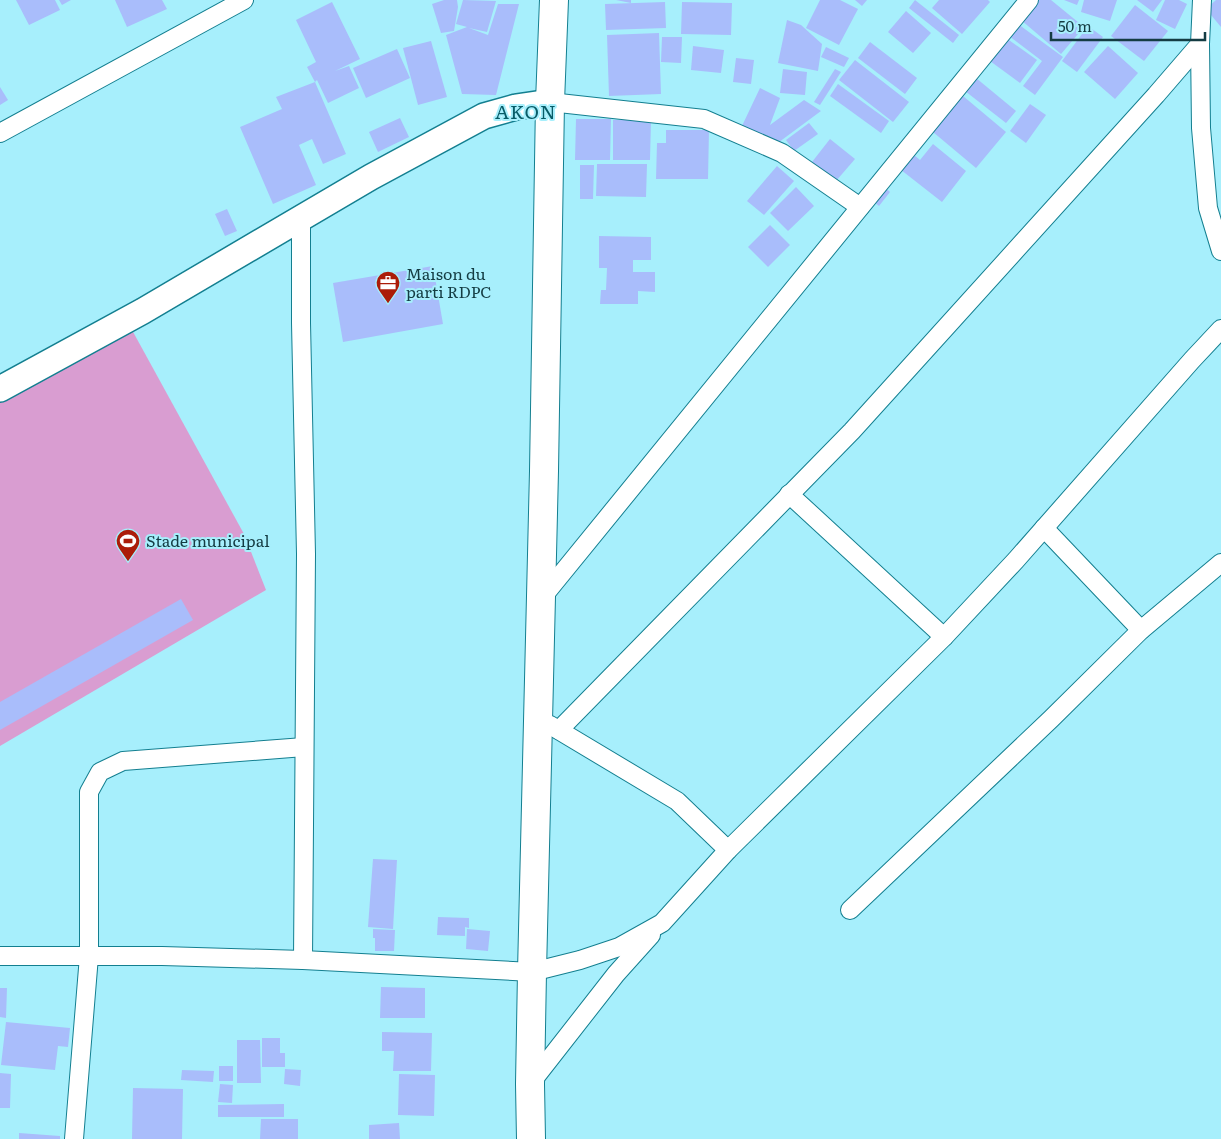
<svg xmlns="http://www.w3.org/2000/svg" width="1221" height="1139" font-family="Literata,serif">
<rect width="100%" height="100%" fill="#a7effc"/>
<polygon fill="#d99dd1" points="132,330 244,534 266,590 0,746 0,400"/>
<g fill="#a9bdfb">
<polygon points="16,0 55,0 60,10 29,25"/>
<polygon points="59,0 71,0 62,5"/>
<polygon points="115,0 162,0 167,9 127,27"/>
<polygon points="444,0 457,0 458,7 454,31 441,33 432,4"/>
<polygon points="463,0 496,1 487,32 469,28 488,35 498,4 519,4 496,95 462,94 446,35 467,27 456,24"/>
<polygon points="616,0 631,0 631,3"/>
<polygon points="820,0 840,0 858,9 839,45 806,28"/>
<polygon points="855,0 867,0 862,6"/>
<polygon points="915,0 959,35 953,43 909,8"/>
<polygon points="939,0 988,0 990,2 962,34 932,8"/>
<polygon points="1039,0 1051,0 1084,27 1061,54 1021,20"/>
<polygon points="1064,0 1079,0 1077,5"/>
<polygon points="1084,0 1117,0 1110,21 1081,12"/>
<polygon points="1137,0 1162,0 1153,12"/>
<polygon points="1165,0 1179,0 1187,4 1175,29 1156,20"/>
<polygon points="1216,0 1221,0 1221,27 1206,9"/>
<polygon points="332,2 360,59 335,71 349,66 359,88 328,103 317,80 315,82 307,67 316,62 296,20"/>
<polygon points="665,2 666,28 606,30 605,4"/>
<polygon points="682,2 732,3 731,35 681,34"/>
<polygon points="1135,5 1168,31 1144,61 1111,36"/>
<polygon points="906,11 931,33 913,53 888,32"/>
<polygon points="787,20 801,25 822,44 818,71 778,63"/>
<polygon points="1018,24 1063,57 1035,95 1023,86 1042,61 1009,36"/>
<polygon points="1088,26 1103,37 1077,72 1062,61"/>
<polygon points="659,33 661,94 609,96 607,35"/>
<polygon points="662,37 682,37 681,63 661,62"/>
<polygon points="1006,38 1037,60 1020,83 990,61"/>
<polygon points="431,41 447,97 418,105 403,48"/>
<polygon points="870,42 917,78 905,94 858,58"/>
<polygon points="693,46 724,50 721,73 691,70"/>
<polygon points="1108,46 1138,73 1115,99 1084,72"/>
<polygon points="826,47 849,58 844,67 821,57"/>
<polygon points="397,49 410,78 366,98 353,68"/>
<polygon points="736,58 754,60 751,84 733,82"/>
<polygon points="855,60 909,102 893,122 839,80"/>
<polygon points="783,69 807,72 805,95 780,93"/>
<polygon points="835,69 841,72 820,105 814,102"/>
<polygon points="976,78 1016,111 1006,123 965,91"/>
<polygon points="315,82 346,154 323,164 312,139 299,145 316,185 273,204 240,127 282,109 276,97"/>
<polygon points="838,84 889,121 881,133 830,96"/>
<polygon points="0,87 8,100 0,105"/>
<polygon points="760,88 780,98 770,125 804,100 821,111 771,148 741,128"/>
<polygon points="963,96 1006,132 976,168 933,132"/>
<polygon points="1030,104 1046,115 1026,143 1010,131"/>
<polygon points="400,118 409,137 378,152 369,132"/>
<polygon points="576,119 611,119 610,160 575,160"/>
<polygon points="613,120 651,120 650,160 613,160"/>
<polygon points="809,123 818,134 794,151 786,140"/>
<polygon points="666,130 709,130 708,179 656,179 657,143 666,143"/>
<polygon points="830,139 855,159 836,181 812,162"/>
<polygon points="933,144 966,171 942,202 896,166 909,151 920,160"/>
<polygon points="597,164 647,164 646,197 596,196"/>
<polygon points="580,165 594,165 593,199 580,199"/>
<polygon points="777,166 794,181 764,215 747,201"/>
<polygon points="881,184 890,192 879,206 869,198"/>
<polygon points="796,187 814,206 788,231 770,213"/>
<polygon points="227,209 237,231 225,236 215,214"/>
<polygon points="770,225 790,245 768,267 748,247"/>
<polygon points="599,236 651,237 651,260 633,260 633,272 655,272 655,292 638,291 638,304 600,304 601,290 606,290 607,268 599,268"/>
<polygon points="433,266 443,324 343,342 333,283"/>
<polygon points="181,599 193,620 0,730 0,702"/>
<polygon points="373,859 397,860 393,929 368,927"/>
<polygon points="438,917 469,918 469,928 465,927 465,936 437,935"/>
<polygon points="373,929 395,930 394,951 375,951 375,938 373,938"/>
<polygon points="467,929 490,931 488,951 466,949"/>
<polygon points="381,987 425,988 425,1018 380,1018"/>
<polygon points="0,988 7,988 6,1018 0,1017"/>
<polygon points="6,1022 70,1028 68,1047 58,1046 55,1070 1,1065"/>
<polygon points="382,1032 432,1033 431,1071 393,1071 394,1051 382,1051"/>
<polygon points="262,1038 280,1038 280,1053 285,1053 285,1067 262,1067"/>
<polygon points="237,1040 260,1040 261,1083 237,1083"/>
<rect x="219" y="1066" width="14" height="15"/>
<polygon points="285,1069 301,1070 300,1086 284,1084"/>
<polygon points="182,1070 214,1071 213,1082 181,1080"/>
<polygon points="0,1073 11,1074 10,1108 0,1108"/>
<polygon points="399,1074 435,1075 434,1116 398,1115"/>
<polygon points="220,1084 233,1085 232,1103 218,1102"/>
<polygon points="133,1088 183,1089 182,1139 132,1139"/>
<polygon points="284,1104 284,1117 218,1117 218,1105"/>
<polygon points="261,1119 298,1119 298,1139 260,1139"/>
<polygon points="399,1123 400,1139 369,1139 369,1125"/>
<polygon points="19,1133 60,1136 60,1139 19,1139"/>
</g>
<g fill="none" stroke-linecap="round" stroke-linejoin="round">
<defs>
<g id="street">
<polyline points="1202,0 1200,44 1201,128 1208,208 1221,251"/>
<polyline points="550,102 704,119 782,153 860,207"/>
<polyline points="0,133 244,0"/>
<polyline points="301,218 301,323 306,554 303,960"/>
<polyline points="789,494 944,637"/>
<polyline points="1044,528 1141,630"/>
<polyline points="541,599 1029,0"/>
<polyline points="550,725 677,801 728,850"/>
<polyline points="559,730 852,431 1156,95 1200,44"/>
<polyline points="850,910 1051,719 1141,630 1221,563"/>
<polyline points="0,956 162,956 303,960 532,972 580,960 619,947 662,923 728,850 944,637 1016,560 1192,360 1221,329"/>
<polyline points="530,1084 616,974 651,935"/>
<polyline points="74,1139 89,956 89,792 100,772 123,761 304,747"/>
</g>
<polyline id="secondary" points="0,389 143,311 371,177 484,116 516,107 550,102"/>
<polyline id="highway" points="531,1139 530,1084 532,972 544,471 550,102 554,0"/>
</defs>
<use href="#street" stroke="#137f90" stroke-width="20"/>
<use href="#secondary" stroke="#137f90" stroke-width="28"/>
<use href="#highway" stroke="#137f90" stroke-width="30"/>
<use href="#street" stroke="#fff" stroke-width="18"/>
<use href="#secondary" stroke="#fff" stroke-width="25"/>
<use href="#highway" stroke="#fff" stroke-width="28"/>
</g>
<defs>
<symbol id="office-pin" viewBox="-11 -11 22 30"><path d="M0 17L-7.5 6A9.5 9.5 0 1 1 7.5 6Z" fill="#ab1c09" stroke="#a7effc"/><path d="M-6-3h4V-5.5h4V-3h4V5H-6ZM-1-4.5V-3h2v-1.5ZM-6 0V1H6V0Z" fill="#fff"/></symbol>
<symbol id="stadium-pin" viewBox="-11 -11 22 30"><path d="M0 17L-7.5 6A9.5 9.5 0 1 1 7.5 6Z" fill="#ab1c09" stroke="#a7effc"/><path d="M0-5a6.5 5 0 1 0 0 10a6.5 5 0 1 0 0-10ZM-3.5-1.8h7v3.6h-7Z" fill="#fff"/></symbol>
</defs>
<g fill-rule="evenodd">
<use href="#office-pin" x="374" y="269" width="28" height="38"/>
<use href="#stadium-pin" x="114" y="527" width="28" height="38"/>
</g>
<g text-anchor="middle" stroke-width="4" stroke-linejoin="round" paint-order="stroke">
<g font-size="16" fill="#143c43" stroke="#a7effc" text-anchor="start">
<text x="406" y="280">Maison du<tspan x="406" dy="18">parti RDPC</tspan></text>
<text x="146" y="547">Stade municipal</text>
</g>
<g font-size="19" letter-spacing="1" fill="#085c68" stroke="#a7effc">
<text x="526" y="119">AKON</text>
</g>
</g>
<path d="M1051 32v8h154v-8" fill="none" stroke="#143c43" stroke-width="2.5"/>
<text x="1058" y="32" font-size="15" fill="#143c43" stroke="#a7effc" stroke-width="4" paint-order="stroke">50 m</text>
</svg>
